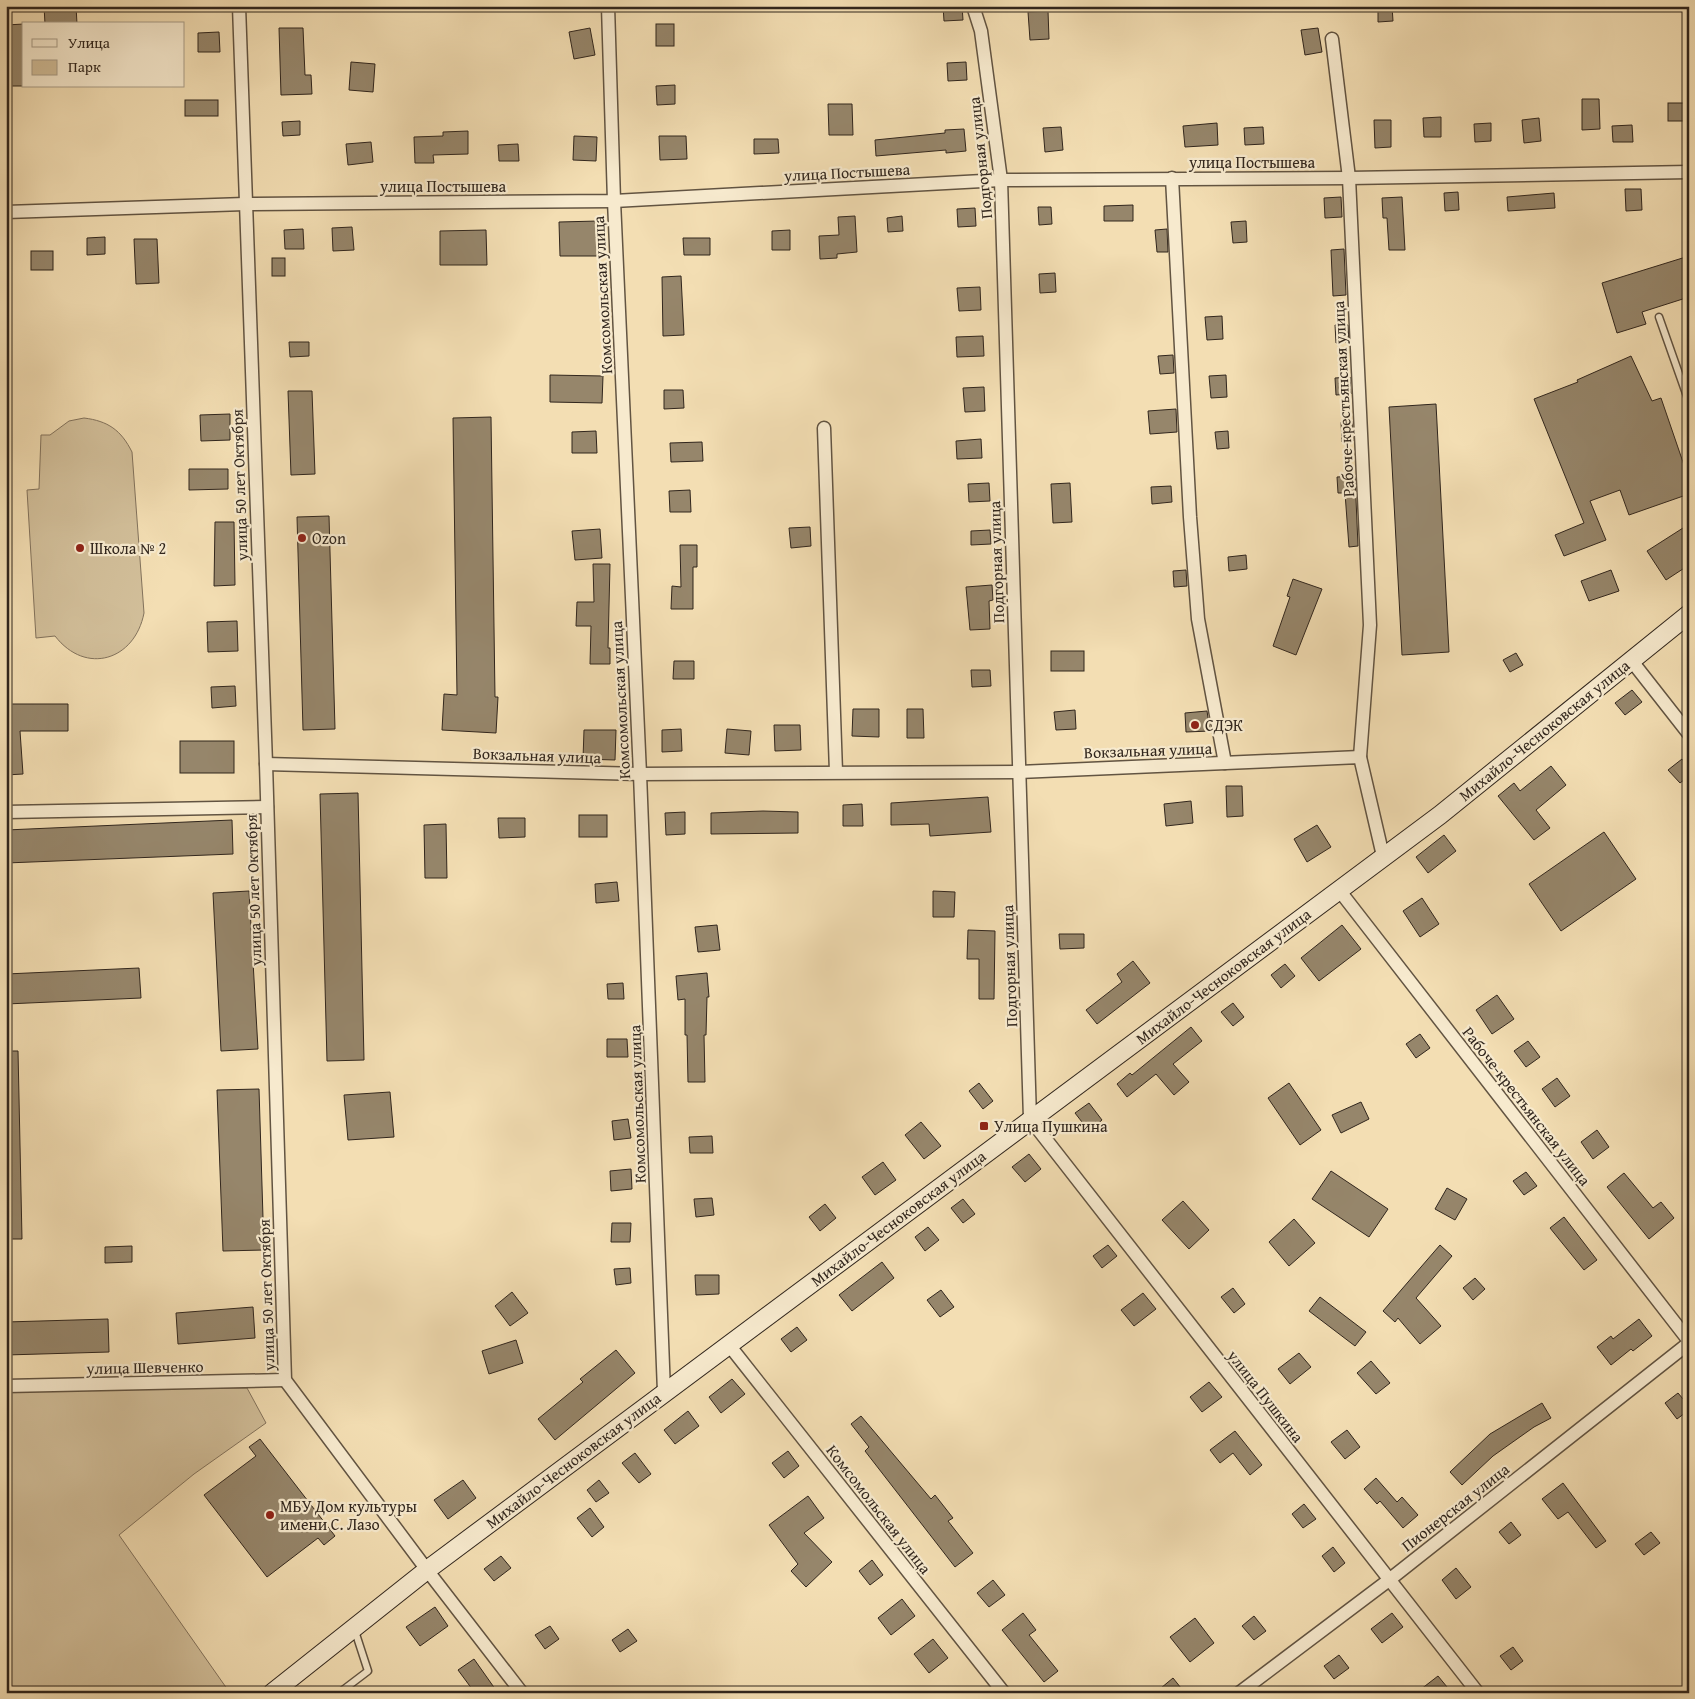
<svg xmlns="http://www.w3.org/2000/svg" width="1695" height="1699" font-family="'Gentium Book Plus',serif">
<rect width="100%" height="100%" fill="#f3deb3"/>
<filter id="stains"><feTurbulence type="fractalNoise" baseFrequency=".004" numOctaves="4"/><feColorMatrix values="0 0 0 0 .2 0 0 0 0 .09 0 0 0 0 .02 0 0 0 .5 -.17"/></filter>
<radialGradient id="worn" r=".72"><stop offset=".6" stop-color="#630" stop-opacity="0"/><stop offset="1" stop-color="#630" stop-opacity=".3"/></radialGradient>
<g fill="#d2bf9a" stroke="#82725c">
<path d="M84,418C108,421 121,430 132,452L144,613C135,660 86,676 55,636L36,638L27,490L39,489L41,435H50L69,421Z"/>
<polygon points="247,1388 266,1423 194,1474 119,1535 230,1693 6,1693 6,1390"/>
</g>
<g fill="#96866b" stroke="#31261d">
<polygon points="44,6 76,6 77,24 45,24"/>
<polygon points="943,6 962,6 963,20 944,21"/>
<polygon points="1378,6 1392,6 1393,21 1378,22"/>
<polygon points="1048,11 1049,39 1030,40 1028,12"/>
<polygon points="24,24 24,86 6,86 6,25"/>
<rect x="656" y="24" width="18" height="22"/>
<polygon points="279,28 303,28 305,75 311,75 312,94 281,95"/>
<polygon points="590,28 595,55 574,59 569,32"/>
<polygon points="1318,28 1322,52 1305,55 1301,30"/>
<polygon points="219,32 220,52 198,52 198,33"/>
<polygon points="351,62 375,64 373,92 349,90"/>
<polygon points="966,62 967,80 948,81 947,63"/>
<polygon points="675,85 675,104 657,105 656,86"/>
<polygon points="1582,99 1599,99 1600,129 1582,130"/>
<rect x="185" y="100" width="33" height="16"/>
<rect x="1668" y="103" width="18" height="18"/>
<polygon points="828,104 852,104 853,135 829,135"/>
<polygon points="1441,117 1441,137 1424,137 1423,118"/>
<polygon points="1539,118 1541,141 1524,143 1522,120"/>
<polygon points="1374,120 1391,120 1391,147 1375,148"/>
<polygon points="300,121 300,135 283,136 282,122"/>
<polygon points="1217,123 1218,145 1185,147 1183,126"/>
<polygon points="1491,123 1491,141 1475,142 1474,124"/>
<polygon points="1632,125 1633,142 1613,142 1612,126"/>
<polygon points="1061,127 1063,150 1045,152 1043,128"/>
<polygon points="1263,127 1264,144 1245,145 1244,128"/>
<polygon points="964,129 966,151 946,153 946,150 876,156 875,140 945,133 945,130"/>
<polygon points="468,131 468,154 433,155 434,163 415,163 414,137 443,136 443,132"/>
<polygon points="574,136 597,137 596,161 573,160"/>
<polygon points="659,136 686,136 687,159 660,160"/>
<polygon points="754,139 778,139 779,153 754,154"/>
<polygon points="371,142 373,162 348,165 346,144"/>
<polygon points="518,144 519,161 499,161 498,145"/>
<polygon points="1625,189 1641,189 1642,210 1626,211"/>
<polygon points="1458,192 1459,210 1445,211 1444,193"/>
<polygon points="1554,193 1555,208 1508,211 1507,197"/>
<polygon points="1341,197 1342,217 1325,218 1324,198"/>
<polygon points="1402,197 1405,250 1389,250 1387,218 1383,218 1382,198"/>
<polygon points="1133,205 1133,221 1104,221 1104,206"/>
<polygon points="1038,207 1051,207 1052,224 1039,225"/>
<polygon points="975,208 976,226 958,227 957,209"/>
<polygon points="855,216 857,252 837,254 837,258 820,259 819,236 839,235 838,217"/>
<polygon points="902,216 903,231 888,232 887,218"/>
<polygon points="598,221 599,256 560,256 559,222"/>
<polygon points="1246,221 1247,242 1233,243 1231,222"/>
<polygon points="352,227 354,250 333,251 332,228"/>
<polygon points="303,229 304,249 285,249 284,230"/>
<polygon points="1167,229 1168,252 1157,252 1155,230"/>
<polygon points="486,230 487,265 440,265 440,231"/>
<polygon points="790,230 790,250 772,250 772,231"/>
<polygon points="105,237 105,254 87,255 87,238"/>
<polygon points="683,238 710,238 710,255 684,255"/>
<polygon points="134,239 157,239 159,283 136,284"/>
<polygon points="1344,249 1346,295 1333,296 1331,250"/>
<rect x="31" y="251" width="22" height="19"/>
<polygon points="1689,256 1689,297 1642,312 1646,324 1617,333 1602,283"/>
<rect x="272" y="258" width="13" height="18"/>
<polygon points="1055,273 1056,292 1040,293 1039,274"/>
<polygon points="681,276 684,335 663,336 662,277"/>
<polygon points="980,287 981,310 959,311 957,288"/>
<polygon points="1222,316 1223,339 1207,340 1205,317"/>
<polygon points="1335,325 1348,325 1349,342 1336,343"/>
<polygon points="983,336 984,356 957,357 956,337"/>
<polygon points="289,342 309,342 309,356 290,357"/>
<polygon points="1173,355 1174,373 1160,374 1158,356"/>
<polygon points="1631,356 1652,401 1661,398 1685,468 1689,467 1689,494 1629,515 1620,490 1590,501 1606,540 1564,556 1555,535 1584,523 1534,399 1578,382 1577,380"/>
<polygon points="550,375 603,376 602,403 550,402"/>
<polygon points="1226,375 1227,397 1211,398 1209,376"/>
<polygon points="1350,377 1351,394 1336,395 1335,378"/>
<polygon points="984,387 985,411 965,412 963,388"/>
<polygon points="664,390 683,390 684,408 664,409"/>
<polygon points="288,391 312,391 315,474 291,475"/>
<polygon points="1436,404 1449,652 1402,655 1389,407"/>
<polygon points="1176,409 1177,432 1150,434 1148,411"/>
<polygon points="230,414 230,440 201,441 200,415"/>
<polygon points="491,417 495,697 498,697 496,733 442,730 444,694 457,695 453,418"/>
<polygon points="1352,421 1353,441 1342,442 1341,422"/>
<polygon points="596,431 597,453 572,453 572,432"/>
<polygon points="1228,431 1229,448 1217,449 1215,432"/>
<polygon points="981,439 982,458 957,459 956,441"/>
<polygon points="702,442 703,461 671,462 670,443"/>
<polygon points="189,469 228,469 228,489 189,490"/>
<polygon points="1355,476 1358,546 1349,547 1345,493 1338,493 1337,477"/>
<polygon points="989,483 990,501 969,502 968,484"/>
<polygon points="1070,483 1072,522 1053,523 1051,484"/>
<polygon points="1171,486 1172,502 1152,504 1151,487"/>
<polygon points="690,490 691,512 670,512 669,491"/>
<polygon points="329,516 335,729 303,730 297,517"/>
<polygon points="215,522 234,522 235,585 214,586"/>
<polygon points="810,527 811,546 791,548 789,528"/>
<polygon points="1683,528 1689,537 1689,565 1666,580 1647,551"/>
<polygon points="600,529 602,558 575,560 572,531"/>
<polygon points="990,530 991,544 971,545 971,531"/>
<polygon points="680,545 697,545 697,567 693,567 693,609 671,609 672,586 681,587"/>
<polygon points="1246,555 1247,569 1229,571 1228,557"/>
<polygon points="593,564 610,564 608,648 610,648 610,664 590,664 591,626 576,626 577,602 594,602"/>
<polygon points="1186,570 1187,586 1174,587 1173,571"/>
<polygon points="1611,570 1619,591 1589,601 1581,581"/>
<polygon points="1293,579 1322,589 1296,655 1273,646 1290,597 1287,596"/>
<polygon points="992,585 993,600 989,601 990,629 970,630 966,587"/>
<polygon points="237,621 238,651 208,652 207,622"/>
<rect x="1051" y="651" width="33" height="20"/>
<polygon points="1516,653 1523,665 1510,672 1503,660"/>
<polygon points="674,661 694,661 694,679 673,679"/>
<polygon points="971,670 990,670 991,686 972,687"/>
<polygon points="235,686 236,706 212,708 211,687"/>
<polygon points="1632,690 1642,702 1625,715 1615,703"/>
<polygon points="6,704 68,704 68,731 20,731 23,774 6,775"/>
<polygon points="853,709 879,709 879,737 852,736"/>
<polygon points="907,709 923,709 924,738 907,738"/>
<polygon points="1075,710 1076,729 1056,730 1054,712"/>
<polygon points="1207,711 1210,731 1186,732 1185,713"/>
<polygon points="774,725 800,725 801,750 775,751"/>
<polygon points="681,729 682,751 662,752 662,730"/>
<polygon points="727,729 751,731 749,755 725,753"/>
<polygon points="584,730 616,730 615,760 583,759"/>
<rect x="180" y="741" width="54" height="32"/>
<polygon points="1682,759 1689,768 1689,776 1680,783 1668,770"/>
<polygon points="1551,766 1566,785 1536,810 1550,828 1534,840 1498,796 1514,783 1520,791"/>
<polygon points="1226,786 1242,786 1243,816 1227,817"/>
<polygon points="358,793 364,1060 327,1061 320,794"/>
<polygon points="988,797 991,832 930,836 929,824 891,825 891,803"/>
<polygon points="1191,801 1193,823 1166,826 1164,804"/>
<polygon points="862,804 863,826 843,826 843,805"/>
<polygon points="763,811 798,812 798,833 711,834 711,813"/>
<polygon points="685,812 685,834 666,835 665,813"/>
<rect x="579" y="815" width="28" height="22"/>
<polygon points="498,818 525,818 525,837 499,838"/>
<polygon points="232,820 233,854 6,863 6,830"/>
<polygon points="446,824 447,878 425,878 424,825"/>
<polygon points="1317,825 1331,847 1307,862 1294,839"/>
<polygon points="1604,832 1636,879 1561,931 1529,884"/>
<polygon points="1444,835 1456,851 1428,873 1416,857"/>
<polygon points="617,882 619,901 596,903 595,884"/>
<polygon points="249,891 258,1049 221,1051 213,893"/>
<polygon points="933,891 955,892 954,917 933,917"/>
<polygon points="1422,898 1439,924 1420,937 1403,911"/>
<polygon points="717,925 720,950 698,952 695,927"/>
<polygon points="1342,925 1361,949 1319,981 1301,958"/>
<polygon points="968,930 995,931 994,999 979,999 979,959 967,959"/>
<polygon points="1059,934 1084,934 1084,948 1060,949"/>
<polygon points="1133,961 1150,983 1097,1024 1086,1010 1122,982 1117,974"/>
<polygon points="1285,964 1295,976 1281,988 1271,975"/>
<polygon points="139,968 141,998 6,1004 6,974"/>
<polygon points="707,973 709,997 707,997 706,1035 704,1035 705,1082 688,1082 687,1035 685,1035 685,999 678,1000 676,976"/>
<polygon points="623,983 624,999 608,999 607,984"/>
<polygon points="1497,995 1514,1019 1492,1034 1476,1010"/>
<polygon points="1233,1003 1244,1017 1233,1026 1221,1012"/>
<polygon points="1191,1027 1202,1041 1173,1064 1189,1082 1174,1095 1156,1074 1127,1097 1117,1084 1130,1073 1132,1075"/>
<polygon points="1420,1034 1430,1048 1416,1058 1406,1044"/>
<polygon points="607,1039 627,1039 628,1057 607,1057"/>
<polygon points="1528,1041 1540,1057 1526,1067 1514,1051"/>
<polygon points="6,1051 18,1051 22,1239 6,1239"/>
<polygon points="1557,1078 1570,1096 1555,1107 1542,1089"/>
<polygon points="979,1083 993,1101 983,1109 969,1091"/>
<polygon points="1289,1083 1321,1130 1300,1145 1268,1098"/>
<polygon points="259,1089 264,1250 223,1251 217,1090"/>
<polygon points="390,1092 394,1137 348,1140 344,1095"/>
<polygon points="1361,1102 1369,1119 1341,1133 1332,1115"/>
<polygon points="1089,1103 1102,1120 1089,1131 1075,1113"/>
<polygon points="628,1119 631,1138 614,1140 612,1121"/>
<polygon points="921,1122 941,1146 924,1159 905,1135"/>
<polygon points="1597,1130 1609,1147 1593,1159 1581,1142"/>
<polygon points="712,1136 713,1153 690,1153 689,1137"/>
<polygon points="1029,1154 1041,1169 1025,1182 1012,1167"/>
<polygon points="883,1162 896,1180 875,1195 862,1177"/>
<polygon points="631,1169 632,1189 611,1191 610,1171"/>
<polygon points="1331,1171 1388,1209 1369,1237 1312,1199"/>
<polygon points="1526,1172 1537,1186 1524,1195 1513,1181"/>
<polygon points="1624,1173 1653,1208 1661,1202 1674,1218 1649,1239 1607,1187"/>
<polygon points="1447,1188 1467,1199 1455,1220 1435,1209"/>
<polygon points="712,1198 714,1215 696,1217 694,1199"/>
<polygon points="963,1199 975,1214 963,1223 951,1208"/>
<polygon points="1183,1201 1209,1230 1189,1249 1162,1220"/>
<polygon points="825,1204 836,1218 820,1231 809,1217"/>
<polygon points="1564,1217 1597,1260 1584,1270 1550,1228"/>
<polygon points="1294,1219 1315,1243 1289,1266 1269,1242"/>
<polygon points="612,1223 631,1223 630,1242 611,1242"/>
<polygon points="928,1227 939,1240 925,1251 915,1237"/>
<polygon points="1108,1245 1117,1256 1102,1268 1093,1256"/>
<polygon points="1440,1245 1452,1256 1416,1298 1441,1326 1420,1344 1398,1318 1395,1322 1383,1311"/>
<polygon points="132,1246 132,1262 105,1263 105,1247"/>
<polygon points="882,1262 894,1278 852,1311 839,1295"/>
<polygon points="630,1268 631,1283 616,1285 614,1269"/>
<polygon points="695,1275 719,1275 719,1294 696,1295"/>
<polygon points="1475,1278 1485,1289 1473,1300 1463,1288"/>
<polygon points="1233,1288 1245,1304 1234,1313 1221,1297"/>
<polygon points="941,1290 954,1307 940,1317 927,1300"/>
<polygon points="512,1292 528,1313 510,1326 495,1306"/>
<polygon points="1143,1293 1156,1309 1134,1326 1121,1310"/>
<polygon points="1320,1297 1366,1332 1355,1346 1309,1311"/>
<polygon points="253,1307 255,1338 178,1344 176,1313"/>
<polygon points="108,1319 109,1352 6,1355 6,1322"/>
<polygon points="1639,1319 1652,1336 1633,1351 1631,1349 1611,1365 1597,1347 1611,1336 1613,1339"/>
<polygon points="797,1327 807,1340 791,1352 781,1339"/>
<polygon points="516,1340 523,1363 489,1374 482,1351"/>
<polygon points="616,1350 635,1373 555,1440 538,1419 583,1382 580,1379"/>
<polygon points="1299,1353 1311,1367 1290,1384 1278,1369"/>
<polygon points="1371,1361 1390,1383 1376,1394 1357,1373"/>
<polygon points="732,1379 745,1394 721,1413 709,1397"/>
<polygon points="1209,1382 1222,1397 1202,1412 1190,1397"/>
<polygon points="1678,1393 1689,1406 1689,1410 1677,1419 1665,1403"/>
<polygon points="1542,1403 1551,1418 1534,1427 1493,1456 1462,1485 1450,1472 1490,1434"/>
<polygon points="688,1411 699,1426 675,1444 664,1430"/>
<polygon points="861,1416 931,1499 935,1495 953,1518 948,1521 973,1553 955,1567 865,1451 869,1447 851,1424"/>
<polygon points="1347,1430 1360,1447 1345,1459 1331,1442"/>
<polygon points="1235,1431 1262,1465 1250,1475 1233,1453 1220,1463 1210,1450"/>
<polygon points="260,1439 335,1536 324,1545 318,1538 267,1577 204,1495 256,1456 249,1447"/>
<polygon points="788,1451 799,1466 784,1478 772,1463"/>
<polygon points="635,1453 651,1474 639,1483 622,1463"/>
<polygon points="1376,1478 1397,1502 1402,1497 1418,1515 1403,1528 1380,1501 1377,1504 1364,1489"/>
<polygon points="463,1480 476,1498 448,1519 434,1500"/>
<polygon points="599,1480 609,1493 596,1502 587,1490"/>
<polygon points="1563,1483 1606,1541 1596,1548 1568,1512 1558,1519 1542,1499"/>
<polygon points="808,1496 824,1518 804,1533 832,1562 806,1587 791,1571 798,1564 769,1525"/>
<polygon points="1304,1504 1316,1519 1303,1528 1292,1514"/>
<polygon points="590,1508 604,1527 592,1537 577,1518"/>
<polygon points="1511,1522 1521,1535 1509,1544 1499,1532"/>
<polygon points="1651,1532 1660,1543 1644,1555 1635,1544"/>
<polygon points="1333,1547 1345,1563 1334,1572 1322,1556"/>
<polygon points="501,1556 511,1568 494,1581 484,1569"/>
<polygon points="872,1560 883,1575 870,1585 859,1571"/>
<polygon points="1456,1568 1471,1587 1456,1599 1442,1580"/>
<polygon points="993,1580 1005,1595 989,1607 977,1593"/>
<polygon points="902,1599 915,1616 891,1635 878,1618"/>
<polygon points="435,1607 448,1626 420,1646 406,1627"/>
<polygon points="1023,1613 1036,1630 1029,1635 1058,1671 1044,1682 1002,1630"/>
<polygon points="1392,1613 1403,1627 1382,1643 1371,1629"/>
<polygon points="1254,1616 1266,1631 1254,1640 1242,1626"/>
<polygon points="1195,1618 1214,1643 1190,1662 1170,1637"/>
<polygon points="550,1626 559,1639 545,1649 535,1635"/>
<polygon points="628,1629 637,1641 620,1652 612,1640"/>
<polygon points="933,1639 948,1658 929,1673 914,1654"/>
<polygon points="1513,1647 1523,1661 1511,1670 1500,1656"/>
<polygon points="1339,1655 1349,1668 1334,1679 1324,1666"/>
<polygon points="474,1659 498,1693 475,1693 458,1670"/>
<polygon points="1438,1676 1452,1693 1416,1693"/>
<polygon points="1173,1678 1185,1693 1155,1693"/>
</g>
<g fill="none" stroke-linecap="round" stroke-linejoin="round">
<defs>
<g id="lane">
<polyline points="1659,317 1689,402"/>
<polyline points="339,1693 368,1671 355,1631"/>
</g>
<g id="street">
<polyline points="239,6 266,764 285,1380 427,1570 522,1693"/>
<polyline points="608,6 614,201 640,774 664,1392"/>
<polyline points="973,6 981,31 1001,180 1030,1119 1478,1693"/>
<polyline points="1332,39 1349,178 1370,625 1360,757"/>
<polyline points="1172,178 1190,517 1198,619 1225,763"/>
<polyline points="6,212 245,204 614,201 1001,180 1349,178 1689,172"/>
<polyline points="824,428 836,772"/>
<polyline points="1631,660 1689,734"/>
<polyline points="266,764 640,774 1019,772 1360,757 1383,856"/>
<polyline points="6,812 267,807"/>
<polyline points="1339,890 1689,1341"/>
<polyline points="729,1345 1004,1693"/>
<polyline points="6,1386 285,1380"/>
<polyline points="1239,1693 1389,1580 1689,1343"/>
</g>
<polyline id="secondary" points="272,1693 427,1570 1440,815 1689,614"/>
</defs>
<use href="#lane" stroke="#625442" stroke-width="9"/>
<use href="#street" stroke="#625442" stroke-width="15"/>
<use href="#secondary" stroke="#31261d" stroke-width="20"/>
<use href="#lane" stroke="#f7eace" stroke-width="6"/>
<use href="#street" stroke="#f7eace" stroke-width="12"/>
<use href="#secondary" stroke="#f7eace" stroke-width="18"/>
</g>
<g fill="#8f2418" stroke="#f7eace" stroke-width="2">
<circle cx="302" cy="538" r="5"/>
<circle cx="80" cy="548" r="5"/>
<circle cx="1195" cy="725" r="5"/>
<rect x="979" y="1121" width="10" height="10" rx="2.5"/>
<circle cx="270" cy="1515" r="5"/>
</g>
<g text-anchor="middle" stroke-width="4.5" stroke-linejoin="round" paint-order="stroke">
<g font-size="16" fill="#31261d" stroke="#f7eace">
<text transform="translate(980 158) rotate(-96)" y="6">Подгорная улица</text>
<text x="1252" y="168">улица Постышева</text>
<text transform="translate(847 172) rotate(-3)" y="6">улица Постышева</text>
<text x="443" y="192">улица Постышева</text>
<text transform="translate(602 295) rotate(-93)" y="6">Комсомольская улица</text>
<text transform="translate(1343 399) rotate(-93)" y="6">Рабоче-крестьянская улица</text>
<text transform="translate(239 485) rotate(-92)" y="6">улица 50 лет Октября</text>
<text transform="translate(996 562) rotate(-92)" y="6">Подгорная улица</text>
<text transform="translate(620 700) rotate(-93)" y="6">Комсомольская улица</text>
<text transform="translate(1544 730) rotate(-39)" y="6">Михайло-Чесноковская улица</text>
<text transform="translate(1148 750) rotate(-2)" y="6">Вокзальная улица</text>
<text transform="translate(537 755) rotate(2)" y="6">Вокзальная улица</text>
<text transform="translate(253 890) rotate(-92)" y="6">улица 50 лет Октября</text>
<text transform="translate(1009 966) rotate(-92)" y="6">Подгорная улица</text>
<text transform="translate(1223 976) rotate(-37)" y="6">Михайло-Чесноковская улица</text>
<text transform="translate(637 1104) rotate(-92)" y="6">Комсомольская улица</text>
<text transform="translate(1527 1106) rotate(52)" y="6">Рабоче-крестьянская улица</text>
<text transform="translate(898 1218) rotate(-37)" y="6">Михайло-Чесноковская улица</text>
<text transform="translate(266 1295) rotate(-92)" y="6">улица 50 лет Октября</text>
<text transform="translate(145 1367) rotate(-1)" y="6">улица Шевченко</text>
<text transform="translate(1266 1396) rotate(52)" y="6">улица Пушкина</text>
<text transform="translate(573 1460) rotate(-37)" y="6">Михайло-Чесноковская улица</text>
<text transform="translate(1455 1507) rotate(-38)" y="6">Пионерская улица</text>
<text transform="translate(879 1509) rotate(52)" y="6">Комсомольская улица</text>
</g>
<g font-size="16" fill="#31261d" stroke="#f7eace" text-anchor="start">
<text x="312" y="544">Ozon</text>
<text x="90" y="554">Школа № 2</text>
<text x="1205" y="731">СДЭК</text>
<text x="994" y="1132">Улица Пушкина</text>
<text x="280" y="1512">МБУ Дом культуры<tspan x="280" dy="18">имени С. Лазо</tspan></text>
</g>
</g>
<rect width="1695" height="1699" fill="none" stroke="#f3deb3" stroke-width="25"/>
<rect x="8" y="8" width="1680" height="1684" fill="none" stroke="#31261d" stroke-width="2.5"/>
<rect x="12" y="12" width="1670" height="1674" fill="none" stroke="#31261d"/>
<rect x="22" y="22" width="162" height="65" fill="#f7eace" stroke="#a89c87"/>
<rect x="32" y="39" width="25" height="8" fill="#f7eace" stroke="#a89c87"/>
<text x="68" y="48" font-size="15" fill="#31261d">Улица</text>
<rect x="32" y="60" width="25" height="15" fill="#d2bf9a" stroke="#a89c87"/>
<text x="68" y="72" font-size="15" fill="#31261d">Парк</text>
<rect width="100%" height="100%" filter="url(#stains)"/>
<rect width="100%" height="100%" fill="url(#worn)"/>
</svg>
